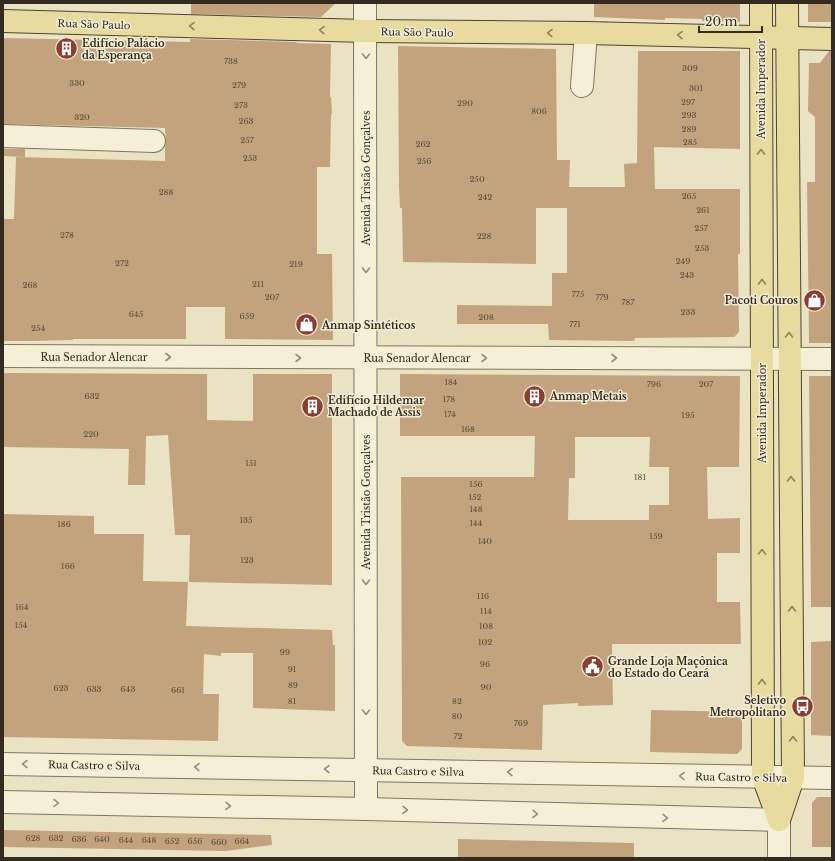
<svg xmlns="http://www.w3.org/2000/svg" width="835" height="861" font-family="'Libre Baskerville',serif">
<rect width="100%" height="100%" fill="#e9e3c4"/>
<g fill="#c3a37e" fill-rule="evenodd">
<polygon points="191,3 336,3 321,17 191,14"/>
<polygon points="594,3 740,3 740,22 702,21 702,19 665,18 665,20 594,17"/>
<rect x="808" y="3" width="24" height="19"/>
<polygon points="3,38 190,42 190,39 297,42 296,43 331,44 330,97 331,97 332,114 331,114 330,167 317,167 317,254 332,254 333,340 225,339 225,307 186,307 186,339 73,339 73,340 32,341 4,341 4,339 3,339 3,219 14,219 16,157 165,161 165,147 166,141 165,128 3,124"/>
<polygon points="398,46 556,49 557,160 570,160 569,187 625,187 624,164 637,163 638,51 740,51 740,149 654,147 655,189 740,189 740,254 738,254 739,332 734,337 635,338 634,341 549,340 548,324 457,324 457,305 552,306 552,273 567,273 567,208 536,208 536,264 403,262 402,208 400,208 399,187"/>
<polygon points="829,51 832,51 832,343 809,343 807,182 815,182 815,117 808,111 809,63 820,63"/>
<polygon points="3,149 25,149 25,157 3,156"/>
<polygon points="3,373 207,374 207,420 253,421 253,374 332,374 332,585 189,582 190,535 175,535 168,435 146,436 145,485 128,485 129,449 3,447"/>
<path d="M400,374L740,376L739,467H707L708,519L740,518V553H717V602H740L741,644H612L613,705L578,706V703L543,705L542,750L407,746L402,741V724L401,477H534L535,436H400ZM575,437H650L649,467H669V505H649V520H568L569,478H575Z"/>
<polygon points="809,376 832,376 832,607 811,607"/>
<polygon points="3,514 94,516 94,534 144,534 143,581 188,582 186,626 332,630 333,645 335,645 335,711 253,708 253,653 221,653 221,656 204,654 203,694 219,694 218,741 3,737"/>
<polygon points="832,641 832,736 811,735 811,642"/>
<polygon points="651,710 742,712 742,749 737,754 650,752"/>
<polygon points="817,797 832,797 832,847 812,847 812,803"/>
<polygon points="3,830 271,835 272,845 226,851 3,847"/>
<polygon points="458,839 634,843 634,858 458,858"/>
</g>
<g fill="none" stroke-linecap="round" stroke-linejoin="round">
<defs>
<g id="minor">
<polyline points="365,3 366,809"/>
<polyline points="582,86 586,33"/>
<polyline points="3,136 154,141"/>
<polyline points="3,356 832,359"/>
<polyline points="3,764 832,778"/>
<polyline points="3,802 366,809 779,820 779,858"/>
</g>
<g id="major">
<polyline points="761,3 763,777 779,820"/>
<polyline points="3,21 366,31 586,33 832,39"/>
<polyline points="779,820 793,778 787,3"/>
</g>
</defs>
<use href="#minor" stroke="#82755d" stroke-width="24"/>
<use href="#major" stroke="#504330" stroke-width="24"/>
<use href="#minor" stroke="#f5efd7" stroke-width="22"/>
<use href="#major" stroke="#e8dba0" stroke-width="22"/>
</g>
<defs><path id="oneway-chevron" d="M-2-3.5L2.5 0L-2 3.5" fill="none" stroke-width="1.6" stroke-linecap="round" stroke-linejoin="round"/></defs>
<g stroke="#8e8360">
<use href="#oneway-chevron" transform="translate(192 26) rotate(-178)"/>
<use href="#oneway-chevron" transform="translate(322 30) rotate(-178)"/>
<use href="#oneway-chevron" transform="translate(550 33) rotate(-179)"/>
<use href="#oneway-chevron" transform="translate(680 35) rotate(-179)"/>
<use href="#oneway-chevron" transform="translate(761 152) rotate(-90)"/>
<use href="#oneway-chevron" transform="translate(762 282) rotate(-90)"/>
<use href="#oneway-chevron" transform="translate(789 335) rotate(-90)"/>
<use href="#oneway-chevron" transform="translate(791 479) rotate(-90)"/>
<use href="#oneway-chevron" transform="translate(762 552) rotate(-90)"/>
<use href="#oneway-chevron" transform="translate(792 609) rotate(-90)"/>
<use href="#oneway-chevron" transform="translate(762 682) rotate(-90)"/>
<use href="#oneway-chevron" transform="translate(793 739) rotate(-90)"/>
</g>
<g stroke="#948d7b">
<use href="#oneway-chevron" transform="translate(366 56) rotate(90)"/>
<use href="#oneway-chevron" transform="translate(366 270) rotate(90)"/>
<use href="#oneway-chevron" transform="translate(168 357)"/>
<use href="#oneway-chevron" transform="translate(298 358)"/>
<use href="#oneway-chevron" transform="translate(484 358)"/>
<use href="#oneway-chevron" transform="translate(614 358)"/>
<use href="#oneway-chevron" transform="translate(366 582) rotate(90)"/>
<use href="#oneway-chevron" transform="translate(366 712) rotate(90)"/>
<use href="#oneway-chevron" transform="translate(25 764) rotate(-179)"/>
<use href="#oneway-chevron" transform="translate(197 767) rotate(-179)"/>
<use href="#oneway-chevron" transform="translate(327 769) rotate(-179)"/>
<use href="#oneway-chevron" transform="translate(510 772) rotate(-179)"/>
<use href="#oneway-chevron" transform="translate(682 776) rotate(-179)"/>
<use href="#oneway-chevron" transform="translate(56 803) rotate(1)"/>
<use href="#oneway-chevron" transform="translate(228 806) rotate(1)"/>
<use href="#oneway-chevron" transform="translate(405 810) rotate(2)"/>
<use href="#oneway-chevron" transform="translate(535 814) rotate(2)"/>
<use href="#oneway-chevron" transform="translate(665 818) rotate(2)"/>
</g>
<defs>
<symbol id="building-disc" viewBox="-11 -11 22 22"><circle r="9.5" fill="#8a3e33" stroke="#f1ecd3"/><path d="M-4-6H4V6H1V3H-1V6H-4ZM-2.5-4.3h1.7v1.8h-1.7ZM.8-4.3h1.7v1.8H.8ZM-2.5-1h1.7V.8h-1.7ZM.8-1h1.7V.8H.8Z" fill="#fff"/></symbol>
<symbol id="shop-disc" viewBox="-11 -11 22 22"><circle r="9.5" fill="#8a3e33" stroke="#f1ecd3"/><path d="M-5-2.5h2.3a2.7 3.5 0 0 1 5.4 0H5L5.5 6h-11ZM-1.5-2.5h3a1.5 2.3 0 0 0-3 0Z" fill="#fff"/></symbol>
<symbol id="civic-disc" viewBox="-11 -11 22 22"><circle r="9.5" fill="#8a3e33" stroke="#f1ecd3"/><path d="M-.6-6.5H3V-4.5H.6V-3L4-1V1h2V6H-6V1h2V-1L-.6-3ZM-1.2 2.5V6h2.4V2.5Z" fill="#fff"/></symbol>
<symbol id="bus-disc" viewBox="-11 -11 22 22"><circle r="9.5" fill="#8a3e33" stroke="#f1ecd3"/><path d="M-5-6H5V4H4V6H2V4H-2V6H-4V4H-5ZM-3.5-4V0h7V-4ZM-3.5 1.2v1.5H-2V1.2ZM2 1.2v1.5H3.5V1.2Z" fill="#fff"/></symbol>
</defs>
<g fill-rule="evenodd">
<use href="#building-disc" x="54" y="36" width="25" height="25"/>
<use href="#shop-disc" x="802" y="288" width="25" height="25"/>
<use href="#shop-disc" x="294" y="312" width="25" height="25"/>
<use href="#building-disc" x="522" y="384" width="25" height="25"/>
<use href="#building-disc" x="300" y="394" width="25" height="25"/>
<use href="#civic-disc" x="580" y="654" width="25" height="25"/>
<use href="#bus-disc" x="790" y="694" width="25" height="25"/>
</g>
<g text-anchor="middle" stroke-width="3" stroke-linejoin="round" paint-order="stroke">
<g font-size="8" fill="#574937">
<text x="231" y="64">738</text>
<text x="690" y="71">309</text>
<text x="77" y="86">330</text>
<text x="239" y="88">279</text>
<text x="696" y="91">301</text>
<text x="688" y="105">297</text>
<text x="465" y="106">290</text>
<text x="241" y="108">273</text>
<text x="539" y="114">806</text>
<text x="689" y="118">293</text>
<text x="82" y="120">320</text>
<text x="246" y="124">263</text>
<text x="689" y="132">289</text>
<text x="247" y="143">257</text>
<text x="690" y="145">285</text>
<text x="423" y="147">262</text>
<text x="250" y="161">253</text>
<text x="424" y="164">256</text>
<text x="477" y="182">250</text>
<text x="166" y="195">288</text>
<text x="689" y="199">265</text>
<text x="485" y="200">242</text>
<text x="703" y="213">261</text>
<text x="701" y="231">257</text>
<text x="67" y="238">278</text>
<text x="484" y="239">228</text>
<text x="702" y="251">253</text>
<text x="683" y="264">249</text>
<text x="122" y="266">272</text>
<text x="296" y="267">219</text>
<text x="687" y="278">243</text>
<text x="258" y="287">211</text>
<text x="30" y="288">268</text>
<text x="578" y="297">775</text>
<text x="272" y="300">207</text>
<text x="602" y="300">779</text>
<text x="628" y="305">787</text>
<text x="688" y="315">233</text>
<text x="136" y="317">645</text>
<text x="247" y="319">659</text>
<text x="486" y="320">208</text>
<text x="575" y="327">771</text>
<text x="38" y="331">254</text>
<text x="451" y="385">184</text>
<text x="654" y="387">796</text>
<text x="706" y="387">207</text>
<text x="92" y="399">632</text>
<text x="449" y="402">178</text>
<text x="450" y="417">174</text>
<text x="688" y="418">195</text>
<text x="468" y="432">168</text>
<text x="91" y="437">220</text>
<text x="251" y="466">151</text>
<text x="640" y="480">181</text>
<text x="476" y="487">156</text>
<text x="475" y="500">152</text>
<text x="476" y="512">148</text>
<text x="246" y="523">135</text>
<text x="476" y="526">144</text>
<text x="64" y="527">186</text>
<text x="656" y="539">159</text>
<text x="485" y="544">140</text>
<text x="247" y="563">123</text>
<text x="68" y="569">166</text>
<text x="483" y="599">116</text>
<text x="22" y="610">164</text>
<text x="486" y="614">114</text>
<text x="21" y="628">154</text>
<text x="486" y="629">108</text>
<text x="485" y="645">102</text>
<text x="285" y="655">99</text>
<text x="485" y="667">96</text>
<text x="292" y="672">91</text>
<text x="293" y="688">89</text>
<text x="486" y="690">90</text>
<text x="61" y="691">623</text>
<text x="94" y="692">633</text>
<text x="128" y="692">643</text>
<text x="178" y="693">661</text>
<text x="292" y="704">81</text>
<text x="457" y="704">82</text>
<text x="457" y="719">80</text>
<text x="521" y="726">769</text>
<text x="458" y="739">72</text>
<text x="33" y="841">628</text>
<text x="56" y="841">632</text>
<text x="79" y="842">636</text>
<text x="102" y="842">640</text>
<text x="126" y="843">644</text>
<text x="149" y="843">648</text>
<text x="172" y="844">652</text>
<text x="195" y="844">656</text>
<text x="242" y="844">664</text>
<text x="219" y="845">660</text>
</g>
<g font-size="10" fill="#332b1f" stroke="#f1ecd3">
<text transform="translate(94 24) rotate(2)" y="4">Rua São Paulo</text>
<text transform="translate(417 32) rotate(1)" y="4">Rua São Paulo</text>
<text transform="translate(761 89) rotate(-90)" y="4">Avenida Imperador</text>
<text transform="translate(366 178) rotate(-90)" y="4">Avenida Tristão Gonçalves</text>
<text x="94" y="361">Rua Senador Alencar</text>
<text x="417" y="362">Rua Senador Alencar</text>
<text transform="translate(762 413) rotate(-90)" y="4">Avenida Imperador</text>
<text transform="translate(366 502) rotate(-90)" y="4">Avenida Tristão Gonçalves</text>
<text transform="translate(94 765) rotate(1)" y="4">Rua Castro e Silva</text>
<text transform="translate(418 771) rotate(1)" y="4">Rua Castro e Silva</text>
<text transform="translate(741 777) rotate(1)" y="4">Rua Castro e Silva</text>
</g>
<g font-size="10" font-weight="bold" fill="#332b1f" stroke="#f1ecd3" text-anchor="start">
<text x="82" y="47">Edifício Palácio<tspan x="82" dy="12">da Esperança</tspan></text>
<text x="798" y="304" text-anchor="end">Pacoti Couros</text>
<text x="322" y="329">Anmap Sintéticos</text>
<text x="550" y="400">Anmap Metais</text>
<text x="328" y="404">Edifício Hildemar<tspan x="328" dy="12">Machado de Assis</tspan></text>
<text x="608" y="665">Grande Loja Maçônica<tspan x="608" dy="12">do Estado do Ceará</tspan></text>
<text x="786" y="704" text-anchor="end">Seletivo<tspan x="786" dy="12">Metropolitano</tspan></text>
</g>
</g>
<rect width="835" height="861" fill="none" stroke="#332b1f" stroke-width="8"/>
<path d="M699 26v6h63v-6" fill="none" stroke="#332b1f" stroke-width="2"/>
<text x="705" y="26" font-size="12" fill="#332b1f" stroke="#f1ecd3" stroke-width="3" paint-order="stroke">20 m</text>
</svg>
